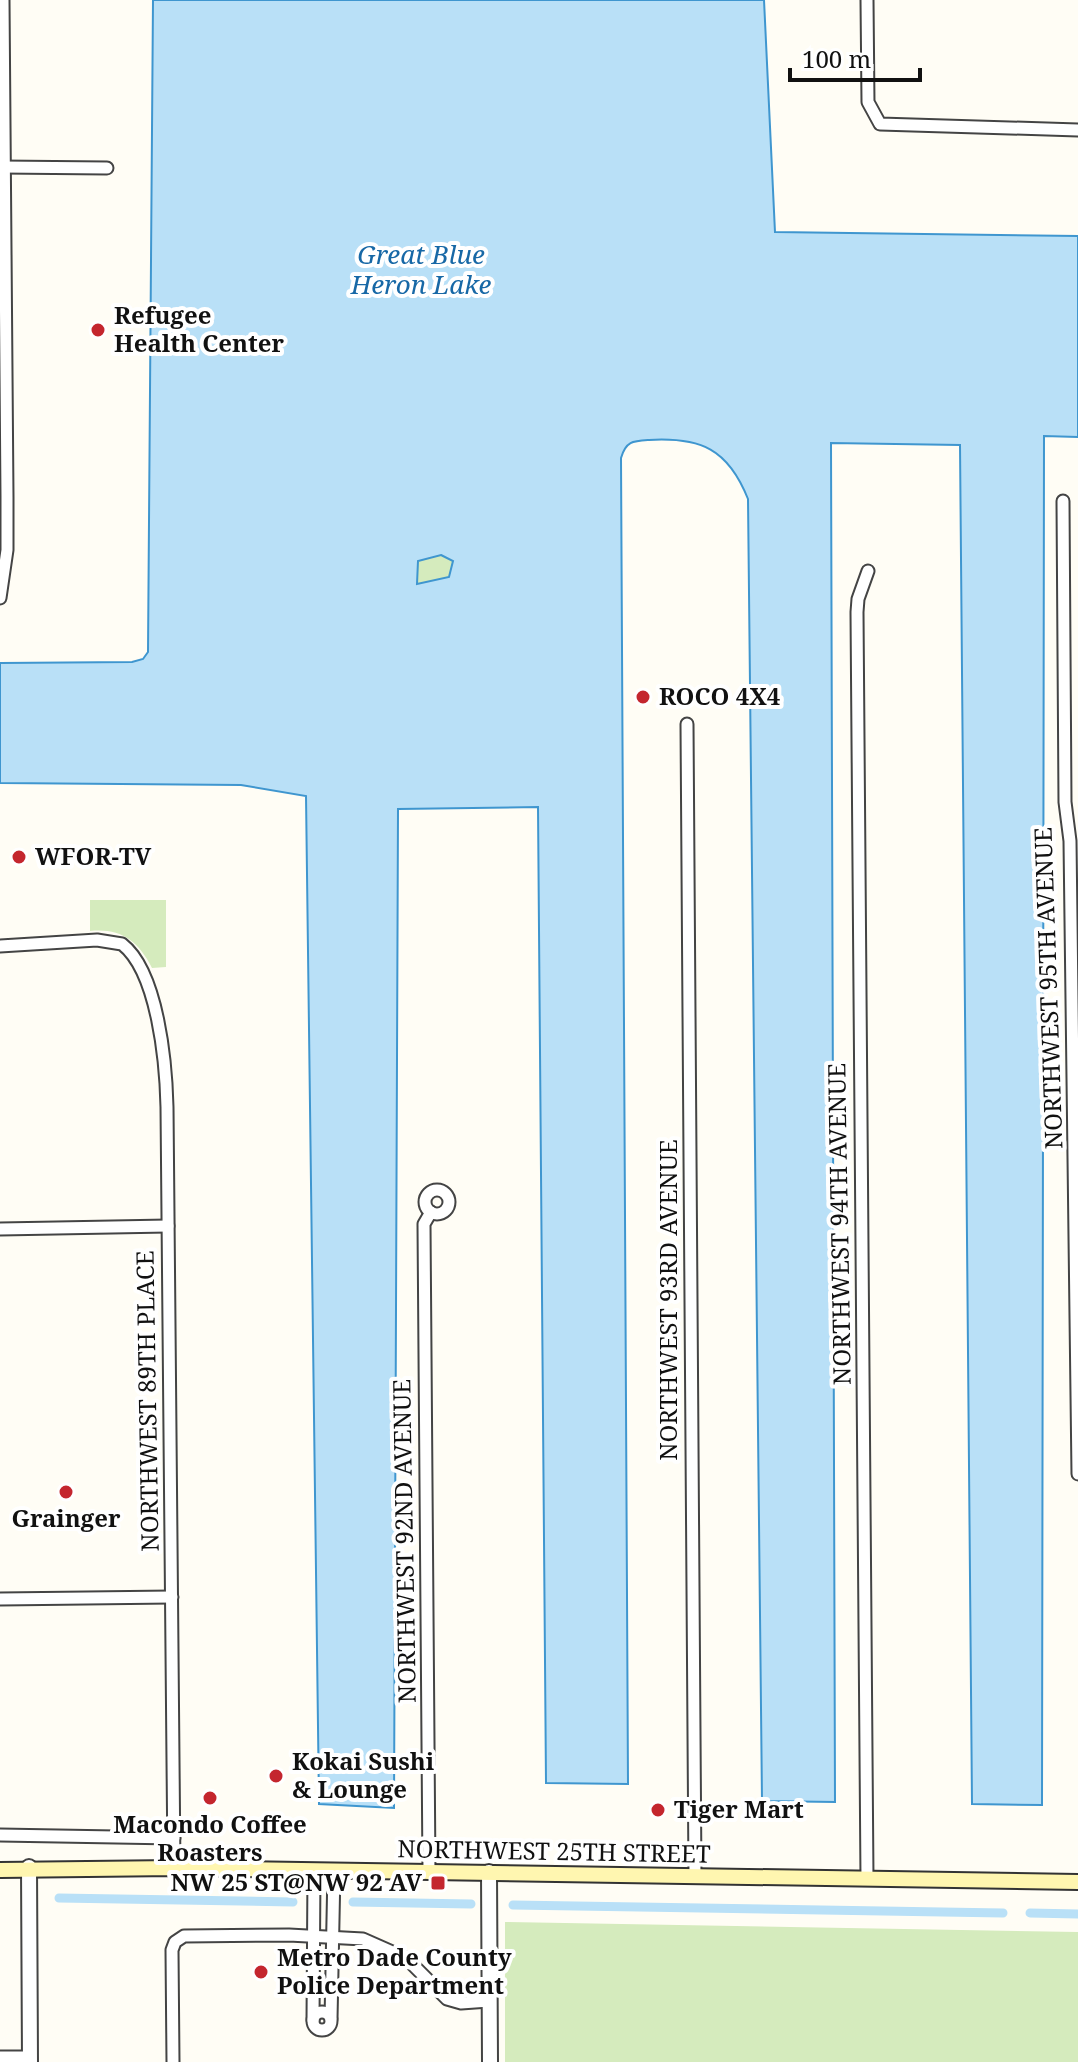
<svg xmlns="http://www.w3.org/2000/svg" width="1078" height="2062" font-family="'Noto Serif',serif">
<rect width="100%" height="100%" fill="#fffdf5"/>
<g fill="#d5ebbd">
<polygon points="441,555 453,561 449,577 417,584 418,561"/>
<path d="M90,900H166V967L152,968C138,940 120,928 90,931Z"/>
<polygon points="505,1922 1078,1932 1078,2062 505,2062"/>
</g>
<path fill="#b9e0f7" stroke="#3f96cf" stroke-width="2" fill-rule="evenodd" d="M153,0H764L775,232L1078,236V437L1044,436L1042,1805L972,1804L960,445L831,443L835,1802L762,1801L748,499C728,449 701,437 649,440C633,441 626,441 621,458L628,1784L546,1783L538,807L398,809L394,1808L319,1804L306,796L241,785L0,783V663L132,662L143,659L148,652ZM441,555L453,561L449,577L417,584L418,561Z"/>
<g fill="none" stroke-linecap="round" stroke-linejoin="round">
<g stroke="#b9e0f7" stroke-width="9">
<polyline points="59,1898 293,1902"/>
<polyline points="353,1902 471,1904"/>
<polyline points="513,1905 1003,1913"/>
<polyline points="1030,1913 1078,1914"/>
</g>
<defs>
<g id="minor">
<polyline points="867,0 868,102 880,124 1078,130"/>
<polyline points="1,167 107,168"/>
<polyline points="1063,501 1065,802 1070,841 1078,1474"/>
<polyline points="0,598 7,550 7,497 3,0"/>
<polyline points="687,724 695,1876"/>
<path d="M0,946L97,940L122,944C158,972 166,1063 167,1107L174,1868"/>
<circle cx="437" cy="1202" r="12"/>
<polyline points="0,1229 168,1226"/>
<polyline points="0,1599 172,1597"/>
<polyline points="0,1835 174,1838"/>
<polyline points="429,1872 424,1224 431,1212"/>
<polyline points="867,1879 857,612 858,599 868,571"/>
<circle cx="322" cy="2021" r="9"/>
<polyline points="331,2019 334,1870"/>
<polyline points="313,2020 314,1870"/>
<polyline points="0,2057 30,2057"/>
<polyline points="173,2062 172,1950 175,1942 184,1936 289,1935 363,1939 406,1958 447,1999 461,2003 489,2001"/>
</g>
<g id="tertiary">
<polyline points="29,1867 30,2062"/>
<polyline points="489,1872 490,2062"/>
</g>
<polyline id="secondary" points="0,1870 174,1868 1078,1882"/>
</defs>
<use href="#minor" stroke="#444" stroke-width="15"/>
<use href="#tertiary" stroke="#444" stroke-width="18"/>
<use href="#secondary" stroke="#333" stroke-width="18"/>
<use href="#minor" stroke="#fff" stroke-width="11"/>
<use href="#tertiary" stroke="#fff" stroke-width="14"/>
<use href="#secondary" stroke="#fff6b0" stroke-width="14"/>
</g>
<g fill="#c4262e" stroke="#fff" stroke-width="3">
<circle cx="98" cy="330" r="8"/>
<circle cx="643" cy="697" r="8"/>
<circle cx="19" cy="857" r="8"/>
<circle cx="66" cy="1492" r="8"/>
<circle cx="276" cy="1776" r="8"/>
<circle cx="210" cy="1798" r="8"/>
<circle cx="658" cy="1810" r="8"/>
<rect x="430" y="1875" width="16" height="16" rx="4"/>
<circle cx="261" cy="1972" r="8"/>
</g>
<g text-anchor="middle" stroke-width="8" stroke-linejoin="round" paint-order="stroke">
<g font-size="24" font-weight="bold" fill="#111" stroke="#fff" text-anchor="start">
<text x="114" y="324">Refugee<tspan x="114" dy="28">Health Center</tspan></text>
<text x="659" y="705">ROCO 4X4</text>
<text x="35" y="865">WFOR-TV</text>
<text x="66" y="1527" text-anchor="middle">Grainger</text>
<text x="292" y="1770">Kokai Sushi<tspan x="292" dy="28">&amp; Lounge</tspan></text>
<text x="674" y="1818">Tiger Mart</text>
<text x="210" y="1833" text-anchor="middle">Macondo Coffee<tspan x="210" dy="28">Roasters</tspan></text>
<text x="422" y="1891" text-anchor="end">NW 25 ST@NW 92 AV</text>
<text x="277" y="1966">Metro Dade County<tspan x="277" dy="28">Police Department</tspan></text>
</g>
<g font-size="24" fill="#111" stroke="#fff">
<text transform="translate(1049 988) rotate(-92)" y="8">NORTHWEST 95TH AVENUE</text>
<text transform="translate(840 1224) rotate(-91)" y="8">NORTHWEST 94TH AVENUE</text>
<text transform="translate(669 1300) rotate(-90)" y="8">NORTHWEST 93RD AVENUE</text>
<text transform="translate(148 1401) rotate(-91)" y="8">NORTHWEST 89TH PLACE</text>
<text transform="translate(405 1541) rotate(-91)" y="8">NORTHWEST 92ND AVENUE</text>
<text transform="translate(554 1852) rotate(1)" y="8">NORTHWEST 25TH STREET</text>
</g>
<g font-size="26" font-style="italic" fill="#1768a6" stroke="#fff">
<text x="421" y="264">Great Blue<tspan x="421" dy="30">Heron Lake</tspan></text>
</g>
</g>
<path d="M790 68v12h130v-12" fill="none" stroke="#111111" stroke-width="4"/>
<text x="802" y="68" font-size="24" fill="#111111" stroke="#ffffff" stroke-width="6" paint-order="stroke">100 m</text>
</svg>
